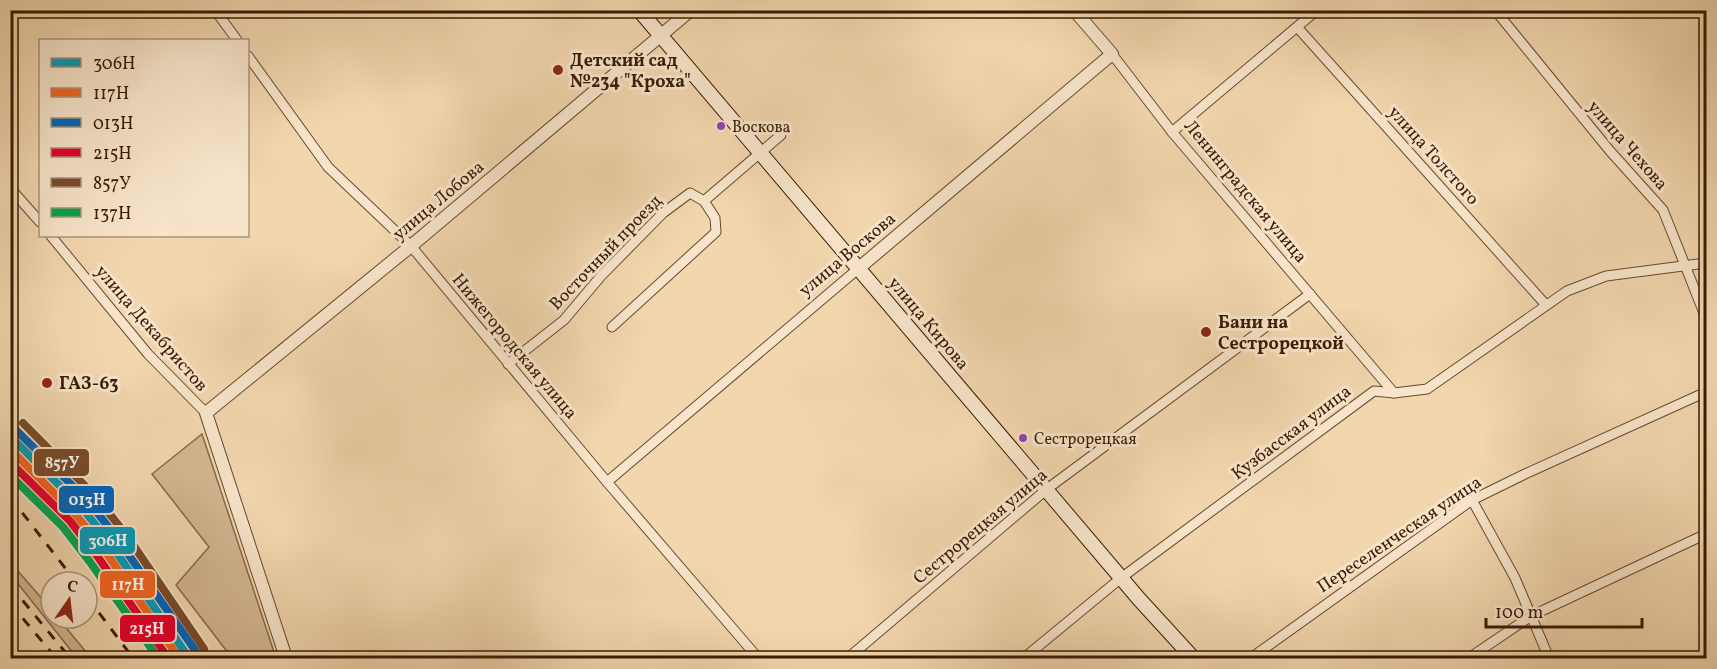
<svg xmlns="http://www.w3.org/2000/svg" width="1717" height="669" font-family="Vollkorn,serif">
<rect width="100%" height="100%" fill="#f2d6ae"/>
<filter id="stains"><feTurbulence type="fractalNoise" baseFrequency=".00333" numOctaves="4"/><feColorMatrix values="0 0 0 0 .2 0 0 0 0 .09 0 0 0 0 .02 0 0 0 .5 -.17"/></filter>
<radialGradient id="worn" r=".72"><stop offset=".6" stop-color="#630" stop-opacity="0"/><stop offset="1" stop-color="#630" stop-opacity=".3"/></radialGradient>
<g fill="#d3b691" stroke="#86684a" stroke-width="1.5">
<polygon points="202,434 276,658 232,658 176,585 209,547 152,474"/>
<polygon points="10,562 51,609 51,618 58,618 91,658 77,658 11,575"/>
</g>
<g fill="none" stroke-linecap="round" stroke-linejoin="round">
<defs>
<g id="minor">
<polyline points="215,10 237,40"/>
<polyline points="1495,10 1610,151 1663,210 1706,318"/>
<polyline points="1297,27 1546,305"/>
<polyline points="1112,54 1172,132 1394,393"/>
<polyline points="248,56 328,167 411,246 607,482 758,658"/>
<polyline points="1172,132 1317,10"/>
<polyline points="10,188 40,222"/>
<polyline points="51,236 148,354 206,413"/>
<polyline points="612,327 716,232 715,218 704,201"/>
<polyline points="508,364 564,320 601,276 663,213 690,193 704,201 781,135"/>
<polyline points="607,482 859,268"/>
<polyline points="1472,500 1515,578 1549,658"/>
<polyline points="848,658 1047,489 1310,294"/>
<polyline points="1024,658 1121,578 1374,391 1394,393 1427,389 1567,291 1606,276 1706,263"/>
<polyline points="1251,658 1472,500 1525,474 1706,392"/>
<polyline points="1469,658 1531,616 1706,534"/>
</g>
<g id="tertiary">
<polyline points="859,268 1112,54 1074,10"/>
<polyline points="286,658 206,413 411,246 691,10"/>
</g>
<polyline id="secondary" points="639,10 1139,599 1193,658"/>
</defs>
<use href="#minor" stroke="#674a2d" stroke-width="11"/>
<use href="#tertiary" stroke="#674a2d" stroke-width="14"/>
<use href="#secondary" stroke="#391b02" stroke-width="16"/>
<use href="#minor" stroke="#f7e4ca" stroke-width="9"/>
<use href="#tertiary" stroke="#f7e4ca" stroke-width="12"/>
<use href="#secondary" stroke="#f7e4ca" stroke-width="14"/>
<g stroke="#391b02" stroke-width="3" stroke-dasharray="10 10" stroke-linecap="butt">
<polyline points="10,435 76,485 154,571"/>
<polyline points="10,497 76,582"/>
<polyline points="10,585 70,658"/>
<polyline points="87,597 133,658"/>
<polyline points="10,603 56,658"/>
</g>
<defs>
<polyline id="rail-1" points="10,436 83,509 112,546 189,658"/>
<polyline id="rail-2" points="10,449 76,515 105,551 179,658"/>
<polyline id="rail-3" points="16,430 90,503 119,541 197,653"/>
<polyline id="rail-4" points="10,462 70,521 98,557 168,658"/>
<polyline id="rail-5" points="23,423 97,498 127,536 204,649"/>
<polyline id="rail-6" points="10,475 63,527 90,562 158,658"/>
</defs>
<use href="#rail-1" stroke="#f7e4ca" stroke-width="12"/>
<use href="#rail-2" stroke="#f7e4ca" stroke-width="12"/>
<use href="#rail-3" stroke="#f7e4ca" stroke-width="12"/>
<use href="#rail-4" stroke="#f7e4ca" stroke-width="12"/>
<use href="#rail-5" stroke="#f7e4ca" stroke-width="12"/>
<use href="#rail-6" stroke="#f7e4ca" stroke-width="12"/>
<use href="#rail-1" stroke="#069bba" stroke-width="8"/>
<use href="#rail-2" stroke="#f26522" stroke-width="8"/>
<use href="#rail-3" stroke="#0065bd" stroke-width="8"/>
<use href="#rail-4" stroke="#e4002b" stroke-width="8"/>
<use href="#rail-5" stroke="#7a4b2a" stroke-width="8"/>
<use href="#rail-6" stroke="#00a651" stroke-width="8"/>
</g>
<g fill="#8f2418" stroke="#f7e4ca" stroke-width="2">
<circle cx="558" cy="70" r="6"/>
<circle cx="1206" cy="332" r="6"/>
<circle cx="47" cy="383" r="6"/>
</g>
<g fill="#8e44ad" stroke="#f7e4ca" stroke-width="2">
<circle cx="721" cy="126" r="5"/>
<circle cx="1023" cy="438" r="5"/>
</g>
<g text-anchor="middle" stroke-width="6" stroke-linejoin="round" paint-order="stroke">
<g font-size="16" fill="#391b02" stroke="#f7e4ca" text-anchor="start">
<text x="732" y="132">Воскова</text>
<text x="1034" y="444">Сестрорецкая</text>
</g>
<g font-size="18" font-weight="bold" fill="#391b02" stroke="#f7e4ca" text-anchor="start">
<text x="570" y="66">Детский сад<tspan x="570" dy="21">№234 "Кроха"</tspan></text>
<text x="1218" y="328">Бани на<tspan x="1218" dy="21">Сестрорецкой</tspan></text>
<text x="59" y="389">ГАЗ-63</text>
</g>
<g font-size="18" fill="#391b02" stroke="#f7e4ca">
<text transform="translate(1628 145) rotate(49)" y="6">улица Чехова</text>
<text transform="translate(1434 155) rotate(48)" y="6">улица Толстого</text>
<text transform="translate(1246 191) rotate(50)" y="6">Ленинградская улица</text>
<text transform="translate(438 200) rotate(-40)" y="6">улица Лобова</text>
<text transform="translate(605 252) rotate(-46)" y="6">Восточный проезд</text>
<text transform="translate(847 254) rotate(-40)" y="6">улица Воскова</text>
<text transform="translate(929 323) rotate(50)" y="6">улица Кирова</text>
<text transform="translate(152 328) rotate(49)" y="6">улица Декабристов</text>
<text transform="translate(515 346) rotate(50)" y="6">Нижегородская улица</text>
<text transform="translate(1291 432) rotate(-37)" y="6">Кузбасская улица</text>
<text transform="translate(980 526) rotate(-40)" y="6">Сестрорецкая улица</text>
<text transform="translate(1399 534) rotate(-34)" y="6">Переселенческая улица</text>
</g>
</g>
<g stroke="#f7e4ca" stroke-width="2">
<rect x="33" y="448" width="57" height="29" rx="6" fill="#7a4b2a"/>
<rect x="58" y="485" width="57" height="29" rx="6" fill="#0065bd"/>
<rect x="79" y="526" width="57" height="29" rx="6" fill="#069bba"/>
<rect x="99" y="570" width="57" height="29" rx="6" fill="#f26522"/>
<rect x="119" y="614" width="57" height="29" rx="6" fill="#e4002b"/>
</g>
<g font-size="16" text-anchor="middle" font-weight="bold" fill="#fff">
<text x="62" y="468">857У</text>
<text x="87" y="505">013Н</text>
<text x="108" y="546">306Н</text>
<text x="128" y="590">117Н</text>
<text x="147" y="634">215Н</text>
</g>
<rect width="1717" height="669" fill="none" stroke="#f2d6ae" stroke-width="36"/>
<rect x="12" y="12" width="1693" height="645" fill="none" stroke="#391b02" stroke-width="3"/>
<rect x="18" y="18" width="1681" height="633" fill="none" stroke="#391b02" stroke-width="1.5"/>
<rect x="39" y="39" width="210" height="198" fill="#f7e4ca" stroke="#ab947a" stroke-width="1.5"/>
<rect x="51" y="58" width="30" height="9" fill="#069bba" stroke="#ab947a" stroke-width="1.5"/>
<text x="93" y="69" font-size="18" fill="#391b02">306Н</text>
<rect x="51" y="88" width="30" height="9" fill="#f26522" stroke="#ab947a" stroke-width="1.5"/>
<text x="93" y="99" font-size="18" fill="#391b02">117Н</text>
<rect x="51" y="118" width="30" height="9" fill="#0065bd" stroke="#ab947a" stroke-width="1.5"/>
<text x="93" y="129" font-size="18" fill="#391b02">013Н</text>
<rect x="51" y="148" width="30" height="9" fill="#e4002b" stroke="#ab947a" stroke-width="1.5"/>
<text x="93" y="159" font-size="18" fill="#391b02">215Н</text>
<rect x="51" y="178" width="30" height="9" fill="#7a4b2a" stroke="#ab947a" stroke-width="1.5"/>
<text x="93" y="189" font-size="18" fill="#391b02">857У</text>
<rect x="51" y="208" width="30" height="9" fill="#00a651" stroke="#ab947a" stroke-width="1.5"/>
<text x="93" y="219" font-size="18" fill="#391b02">137Н</text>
<g transform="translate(69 600) rotate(14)"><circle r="28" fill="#f7e4ca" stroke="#ab947a" stroke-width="1.5"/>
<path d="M0-4.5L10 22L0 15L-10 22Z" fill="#8f2418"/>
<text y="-9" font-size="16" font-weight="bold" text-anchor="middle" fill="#391b02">С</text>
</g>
<path d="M1486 618v9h156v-9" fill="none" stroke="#391b02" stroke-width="3"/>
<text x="1495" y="618" font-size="18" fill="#391b02" stroke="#f7e4ca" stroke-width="4.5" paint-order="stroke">100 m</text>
<rect width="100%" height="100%" filter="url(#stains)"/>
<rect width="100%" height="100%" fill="url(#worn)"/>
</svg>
